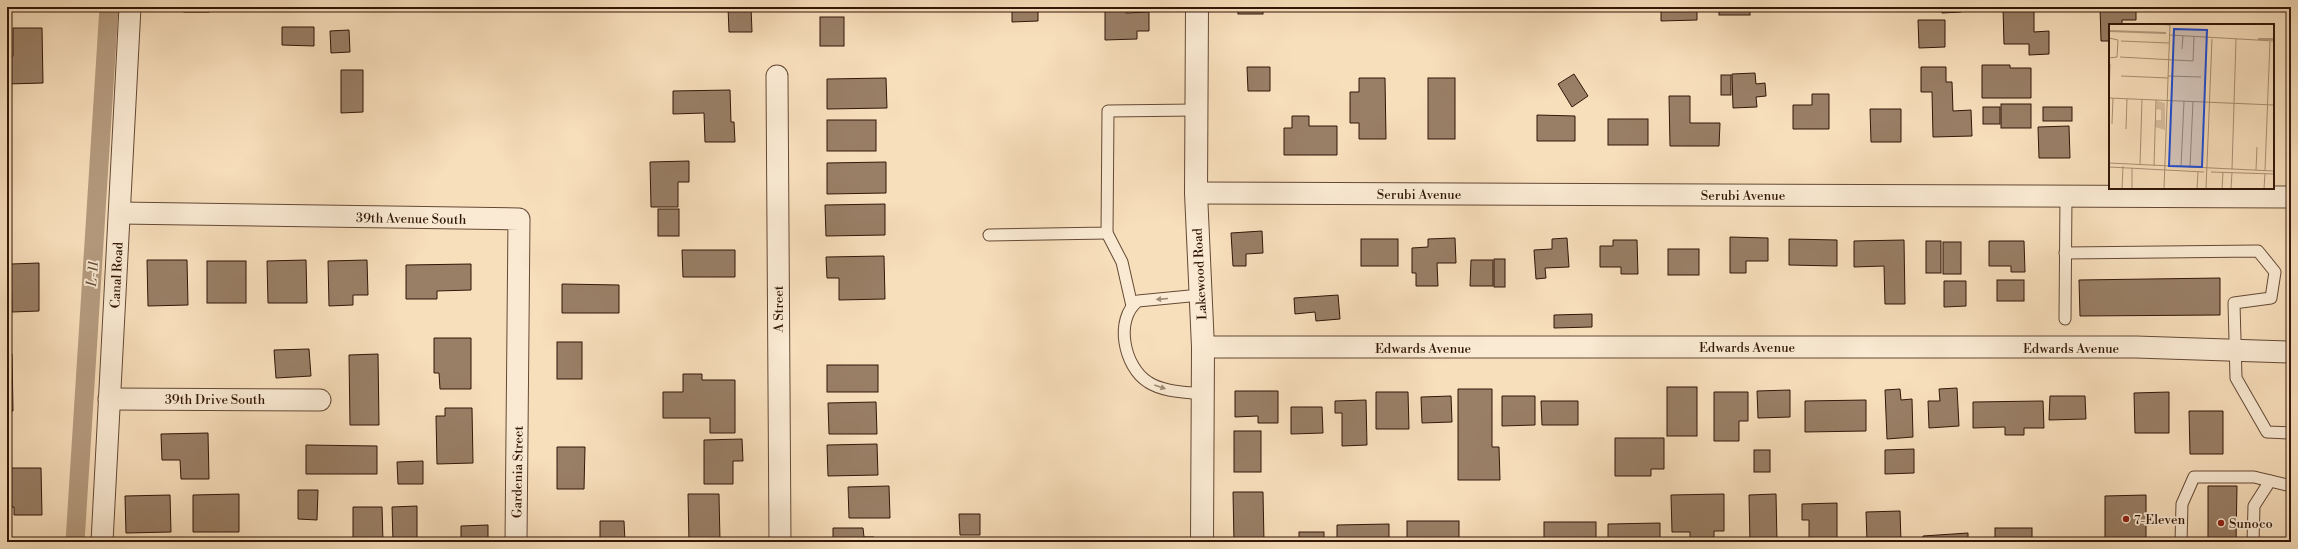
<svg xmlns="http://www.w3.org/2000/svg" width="2298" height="549" font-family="'Libre Bodoni',serif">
<rect width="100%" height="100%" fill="#f8dfbc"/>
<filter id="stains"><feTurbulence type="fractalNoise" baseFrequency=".005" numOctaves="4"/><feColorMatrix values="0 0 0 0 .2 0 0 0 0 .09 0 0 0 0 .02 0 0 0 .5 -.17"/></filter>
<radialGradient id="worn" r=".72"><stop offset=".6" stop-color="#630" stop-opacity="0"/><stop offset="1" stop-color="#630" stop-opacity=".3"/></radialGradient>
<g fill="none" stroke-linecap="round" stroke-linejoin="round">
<polyline stroke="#b59b7f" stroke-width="19" points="75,542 109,7"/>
</g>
<g fill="#997f66" stroke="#321708">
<rect x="184" y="7" width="25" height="5"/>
<polygon points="728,7 751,7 752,32 729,32"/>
<polygon points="1012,7 1050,7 1050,10 1038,10 1038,21 1012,22"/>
<polygon points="1105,7 1126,7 1126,13 1149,12 1149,31 1137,31 1137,39 1105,40"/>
<rect x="1238" y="7" width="25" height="7"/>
<polygon points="1661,7 1697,7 1697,20 1661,21"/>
<rect x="1719" y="7" width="31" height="8"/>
<polygon points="1942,7 1961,7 1961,12 1942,13"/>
<polygon points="2003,7 2034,7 2034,32 2049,31 2049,54 2029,55 2029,44 2004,44"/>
<rect x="2056" y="7" width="22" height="2"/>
<polygon points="2100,7 2136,7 2136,20 2122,20 2122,25 2110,25 2110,41 2101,41"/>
<rect x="820" y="17" width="24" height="29"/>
<polygon points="1918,20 1945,20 1945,47 1919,48"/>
<polygon points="282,27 314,27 314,46 282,45"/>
<polygon points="13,28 42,28 43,83 7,84 7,57 13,56"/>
<polygon points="349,30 350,52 331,53 330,31"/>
<polygon points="1982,65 2010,65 2010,68 2031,68 2031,98 1982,98"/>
<polygon points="1247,67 1270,67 1270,91 1248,91"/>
<polygon points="1921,67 1946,67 1946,82 1952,82 1953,111 1971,110 1972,136 1933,137 1932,92 1921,92"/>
<polygon points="341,70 363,70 363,112 341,113"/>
<polygon points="1755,73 1756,84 1765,83 1766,96 1756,97 1757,107 1733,108 1732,74"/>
<polygon points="1574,74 1588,96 1572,107 1558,84"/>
<rect x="1721" y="75" width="10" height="20"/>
<polygon points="886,78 887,108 827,109 827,79"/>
<polygon points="1359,78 1385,78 1386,139 1359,139 1359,123 1350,123 1350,92 1359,92"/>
<rect x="1428" y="78" width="27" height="61"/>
<polygon points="730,90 731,122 734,122 735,142 705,142 704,113 673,114 673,91"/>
<polygon points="1812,94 1829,94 1829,129 1793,129 1793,105 1812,105"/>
<polygon points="1669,96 1690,96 1690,123 1720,123 1719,146 1670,146"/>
<rect x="2001" y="104" width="30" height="24"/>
<rect x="1983" y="107" width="17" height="17"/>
<rect x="2043" y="107" width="29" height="14"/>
<polygon points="1870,109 1901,109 1901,142 1871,142"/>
<polygon points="1537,115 1575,116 1575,141 1537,141"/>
<polygon points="1292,116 1309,116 1309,126 1337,126 1337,155 1284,155 1284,128 1292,128"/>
<rect x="1608" y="119" width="40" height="26"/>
<rect x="827" y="120" width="49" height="31"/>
<polygon points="2069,126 2070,158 2039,158 2038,127"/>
<polygon points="689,161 689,182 678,182 678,207 651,207 650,162"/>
<polygon points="886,162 886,193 827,194 827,163"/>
<polygon points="885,204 885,235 826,236 825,205"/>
<rect x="658" y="209" width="21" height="27"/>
<polygon points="1262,231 1263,253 1246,254 1246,266 1233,266 1231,233"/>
<polygon points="1730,237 1768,238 1768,261 1746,261 1746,273 1730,273"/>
<polygon points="1455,238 1456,263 1437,263 1438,286 1416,286 1416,273 1412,273 1412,248 1428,247 1428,239"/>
<polygon points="1567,238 1569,267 1545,268 1546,278 1536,279 1534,250 1552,249 1552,239"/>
<rect x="1361" y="239" width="37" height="27"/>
<polygon points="1789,239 1837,240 1837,266 1789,265"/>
<polygon points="1613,240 1637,240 1638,274 1621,274 1621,267 1600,267 1600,246 1613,246"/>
<polygon points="1904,240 1905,304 1885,304 1884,266 1854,267 1854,241"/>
<rect x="1926" y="241" width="15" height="32"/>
<polygon points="1989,241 2024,241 2025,272 2011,272 2011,266 1989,266"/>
<rect x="1943" y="242" width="18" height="32"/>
<rect x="1668" y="249" width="31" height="26"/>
<polygon points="682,250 735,250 735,277 683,277"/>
<polygon points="884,256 885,299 839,300 839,278 827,278 826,257"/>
<rect x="1494" y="259" width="11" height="28"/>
<polygon points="147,260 187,260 188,305 148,306"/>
<polygon points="306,260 307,303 268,303 267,261"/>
<polygon points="367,260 368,295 353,295 353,305 329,306 328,261"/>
<polygon points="1471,260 1493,260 1493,286 1470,286"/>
<rect x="207" y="261" width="39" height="42"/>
<polygon points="39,263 39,311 12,312 11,264"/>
<polygon points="471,264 471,290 437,291 437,299 406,299 406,265"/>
<polygon points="2220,278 2220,315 2080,316 2079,280"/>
<rect x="1997" y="280" width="27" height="21"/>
<polygon points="1944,281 1966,281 1966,306 1944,307"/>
<polygon points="562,284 619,285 619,313 562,313"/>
<polygon points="1338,295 1340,319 1316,321 1315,312 1295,314 1294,298"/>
<polygon points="1592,314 1592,327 1554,328 1554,315"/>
<polygon points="434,338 471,338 471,389 440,389 439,373 434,373"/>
<rect x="557" y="342" width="25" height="37"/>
<polygon points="309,349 311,376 276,378 274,350"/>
<polygon points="7,354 12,354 13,411 7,411"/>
<polygon points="378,354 379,425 350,425 349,355"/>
<rect x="827" y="365" width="51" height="27"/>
<polygon points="683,374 702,374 702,380 735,380 735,433 710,433 710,418 663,418 663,392 683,392"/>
<rect x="1667" y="387" width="30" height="49"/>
<polygon points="1957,388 1959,426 1929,428 1928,401 1940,401 1939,389"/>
<polygon points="1458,389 1492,389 1492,447 1499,447 1500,480 1458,480"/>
<polygon points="1900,389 1901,400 1912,399 1913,437 1887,439 1885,390"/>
<polygon points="1790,390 1790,417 1758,418 1757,391"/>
<polygon points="1235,391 1278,391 1278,423 1258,423 1258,416 1235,417"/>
<polygon points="1376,392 1408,392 1409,429 1376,429"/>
<polygon points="1714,392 1748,392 1748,421 1739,421 1739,441 1714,441"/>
<polygon points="2169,392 2169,433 2135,433 2134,393"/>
<polygon points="1451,396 1452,422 1422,423 1421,397"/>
<polygon points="1502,396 1535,396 1535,425 1502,426"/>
<polygon points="2050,396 2085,396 2086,419 2049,420"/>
<polygon points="1366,400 1367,445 1342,446 1342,413 1335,413 1335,401"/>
<polygon points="1866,400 1866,431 1805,432 1805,401"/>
<polygon points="1541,401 1578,401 1578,425 1542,425"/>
<polygon points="2043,401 2044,428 2024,428 2024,435 2005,435 2005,427 1973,428 1973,402"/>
<polygon points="876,402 877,434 829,434 828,403"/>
<polygon points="1291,407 1322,407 1323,433 1291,434"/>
<polygon points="445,408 472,408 473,463 437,464 436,416 445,416"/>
<polygon points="2189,411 2223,411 2223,454 2190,454"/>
<rect x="1234" y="431" width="27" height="41"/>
<polygon points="208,433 209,479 181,479 180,460 162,460 161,434"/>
<polygon points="1615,438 1664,438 1664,469 1651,469 1651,476 1615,476"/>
<polygon points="742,439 743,461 733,461 733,484 704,484 704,440"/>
<polygon points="877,444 878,475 828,476 827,445"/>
<polygon points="306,445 377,446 377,474 306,474"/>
<polygon points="557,447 585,447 584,489 557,489"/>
<polygon points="1914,449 1914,473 1885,474 1885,450"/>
<rect x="1754" y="450" width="16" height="22"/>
<polygon points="423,461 423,484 398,484 397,462"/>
<polygon points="7,468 41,468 42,515 14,515 14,507 7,507"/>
<polygon points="889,486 890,518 849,518 848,487"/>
<polygon points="2208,486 2237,486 2236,542 2208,542"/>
<polygon points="298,490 318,490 317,520 298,519"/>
<polygon points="1233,492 1263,492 1264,542 1234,542"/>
<polygon points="239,494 239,532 193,532 193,495"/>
<polygon points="688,494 719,494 720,542 689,542"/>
<polygon points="1724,494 1724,531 1714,531 1714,542 1690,542 1690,532 1672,532 1671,495"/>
<polygon points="1776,494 1777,542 1750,542 1749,495"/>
<polygon points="170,495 171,532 126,533 125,496"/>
<polygon points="2146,495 2146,542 2105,542 2105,496"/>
<polygon points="1837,503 1837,542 1809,542 1809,520 1802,520 1802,504"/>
<polygon points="417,506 417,542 393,542 392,507"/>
<polygon points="353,507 382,507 383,542 353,542"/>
<polygon points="1900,511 1901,542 1867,542 1866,512"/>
<polygon points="959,514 980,514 980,535 960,535"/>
<polygon points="600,521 624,521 625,542 600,542"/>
<rect x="1407" y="521" width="52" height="21"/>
<rect x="1544" y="522" width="52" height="20"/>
<polygon points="1660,523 1660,542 1608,542 1608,524"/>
<polygon points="1389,524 1389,542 1337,542 1337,525"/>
<polygon points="488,525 488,542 442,542 461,542 461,526"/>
<polygon points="833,528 863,528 864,537 874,537 874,542 833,542"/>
<rect x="1995" y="528" width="37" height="14"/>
<rect x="1299" y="532" width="25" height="10"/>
<polygon points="1968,533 1968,542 1923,542 1923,536"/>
</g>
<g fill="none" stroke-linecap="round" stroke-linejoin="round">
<defs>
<g id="service">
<polyline points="1107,233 1122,262 1132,306"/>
<polyline points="989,235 1107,233 1108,111 1196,110"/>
<polyline points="2065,253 2258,251 2275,272 2271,298 2234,303 2236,378 2267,432 2291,433"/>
<path d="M1200,295L1138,301C1114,319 1124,367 1148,382C1163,392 1186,392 1203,394"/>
<polyline points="2065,319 2066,196"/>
<polyline points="2181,542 2182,504 2194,477 2254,477 2291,486"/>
<polyline points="2253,542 2254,506 2270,481"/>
</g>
<g id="minor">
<polyline points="777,76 780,542"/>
<polyline points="1196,193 2291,197"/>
<polyline points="120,213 519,219 516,542"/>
<polyline points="1203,347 2136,347 2291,352"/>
<polyline points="109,399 320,400"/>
<polyline points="102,542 130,7"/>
</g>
<polyline id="tertiary" points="1197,7 1196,193 1203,347 1202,542"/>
</defs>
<use href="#service" stroke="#644935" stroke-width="13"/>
<use href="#minor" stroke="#644935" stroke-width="23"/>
<use href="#tertiary" stroke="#644935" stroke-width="24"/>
<use href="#service" stroke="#faead3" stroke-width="11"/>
<use href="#minor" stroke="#faead3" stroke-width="21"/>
<use href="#tertiary" stroke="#faead3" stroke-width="22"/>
</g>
<defs><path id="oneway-solid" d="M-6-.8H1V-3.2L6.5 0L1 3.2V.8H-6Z"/></defs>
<g fill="#a08b78">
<use href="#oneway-solid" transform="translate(1162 299) rotate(175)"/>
<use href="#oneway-solid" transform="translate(1160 387) rotate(19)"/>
</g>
<g fill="#8f2418" stroke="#faead3" stroke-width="1.5">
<circle cx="2126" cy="519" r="4"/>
<circle cx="2221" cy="523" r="4"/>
</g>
<g text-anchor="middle" stroke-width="3.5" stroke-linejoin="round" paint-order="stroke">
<g font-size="13" fill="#321708" stroke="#faead3">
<text x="1419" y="199">Serubi Avenue</text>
<text x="1743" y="200">Serubi Avenue</text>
<text transform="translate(411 218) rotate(1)" y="5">39th Avenue South</text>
<text transform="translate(1199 274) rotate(-93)" y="5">Lakewood Road</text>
<text transform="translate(116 275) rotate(-87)" y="5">Canal Road</text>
<text transform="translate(778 309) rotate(-90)" y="5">A Street</text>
<text x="1747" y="352">Edwards Avenue</text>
<text x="1423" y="353">Edwards Avenue</text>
<text x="2071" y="353">Edwards Avenue</text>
<text x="215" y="404">39th Drive South</text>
<text transform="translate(517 472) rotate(-89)" y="5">Gardenia Street</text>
</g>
<g font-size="13" fill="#321708" stroke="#faead3" text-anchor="start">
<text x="2134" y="524">7-Eleven</text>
<text x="2229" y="528">Sunoco</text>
</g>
<g font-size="14" font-style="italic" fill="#664c38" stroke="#faead3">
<text transform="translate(92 274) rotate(-86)" y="5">L-11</text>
</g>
</g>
<g transform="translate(2109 24)">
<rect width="165" height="165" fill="#f8dfbc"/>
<path d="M48,77L56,79V106L46,103L47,96H52V86L47,85Z" fill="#d6bd9d"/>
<path fill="none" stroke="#b59b7f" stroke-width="2" d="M0,7L57,9M149,15H165"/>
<path fill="none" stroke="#a98f74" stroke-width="1" d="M47,0L61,1M61,11L165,17M0,14L9,16L8,33L0,34M12,17L60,19M73,25L74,12M11,33L84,37L85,13M12,52L59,54M59,52L92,53M0,72L1,40M0,74L165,81M3,100L4,74M17,105L18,75M0,139L165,147M31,141L33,75M45,142L47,76M0,143L95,148M72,143L75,77M81,143L84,77M123,145L127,15M147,146L148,123M156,146L161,17M102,148L165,150M13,165L14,142M23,165V144M55,165L61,0M88,165L89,148M97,165L103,15M113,165L114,148M122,165L123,148M155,165L156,149"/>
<path fill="#1d4ed8" fill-opacity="0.15" stroke="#1d4ed8" stroke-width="2" d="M65,5L98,6L93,143L60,142Z"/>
<rect width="165" height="165" fill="none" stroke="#321708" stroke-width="2"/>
</g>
<rect width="2298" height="549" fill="none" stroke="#f8dfbc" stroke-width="24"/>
<rect x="8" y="8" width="2282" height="533" fill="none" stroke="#321708" stroke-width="2"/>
<rect x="12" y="12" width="2274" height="525" fill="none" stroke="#321708"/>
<rect width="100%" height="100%" filter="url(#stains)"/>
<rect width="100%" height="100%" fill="url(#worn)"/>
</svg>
